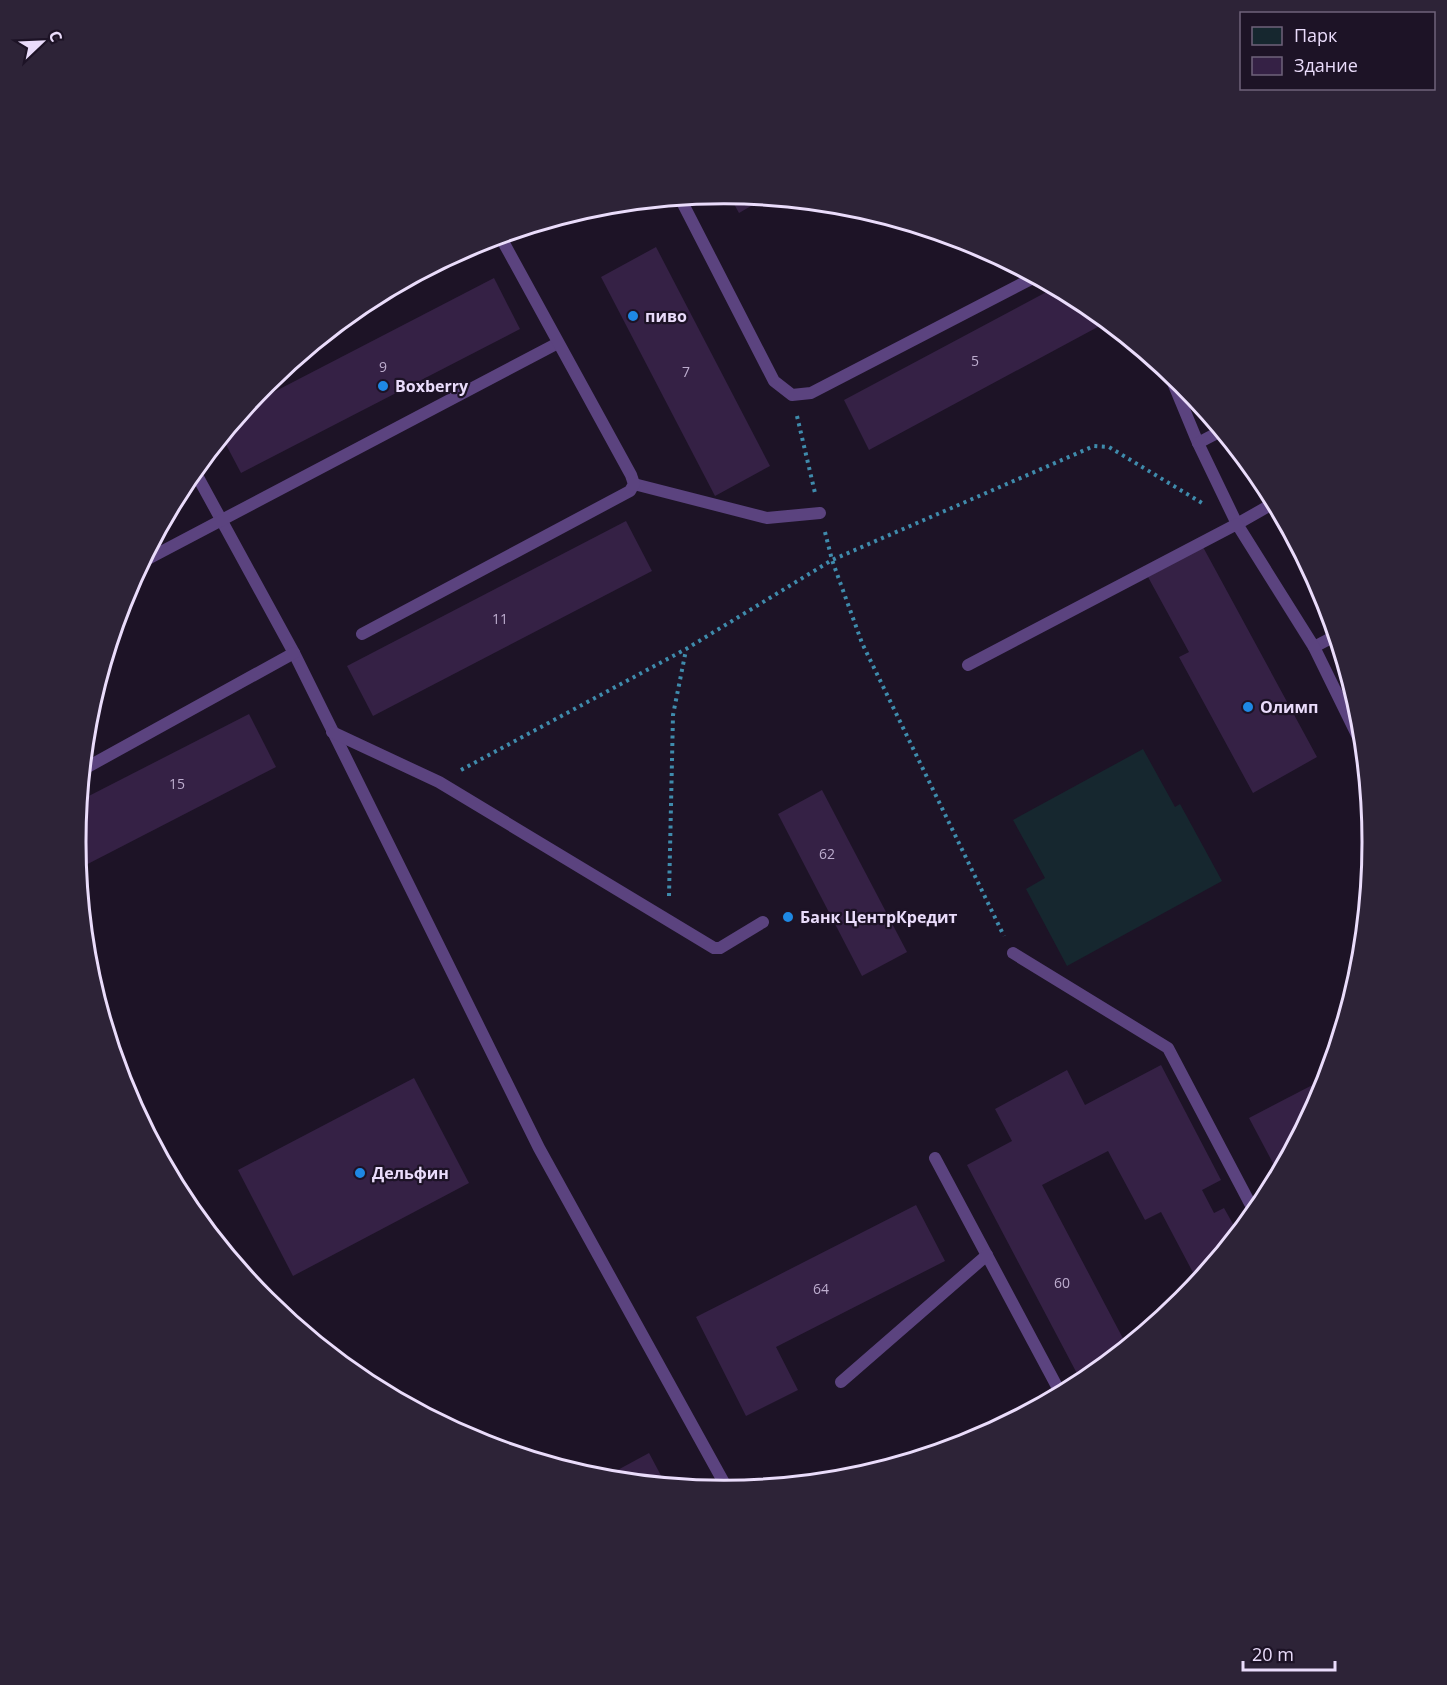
<svg xmlns="http://www.w3.org/2000/svg" width="1447" height="1685" font-family="'Open Sans',sans-serif">
<rect width="100%" height="100%" fill="#1d1326"/>
<polygon fill="#16272f" points="1143,749 1175,807 1180,804 1222,881 1067,966 1026,889 1045,878 1013,820"/>
<g fill="#352145">
<polygon points="729,195 747,196 765,198 739,213"/>
<polygon points="656,247 770,466 715,496 601,277"/>
<polygon points="494,278 520,329 241,473 222,437 247,406"/>
<polygon points="1054,288 1084,303 1107,322 869,450 844,400"/>
<polygon points="1278,511 1304,560 1297,564 1271,515"/>
<polygon points="626,521 652,571 373,716 347,666"/>
<polygon points="1203,547 1317,757 1253,793 1179,657 1189,652 1148,577"/>
<polygon points="249,714 276,767 78,869 75,843 79,801"/>
<polygon points="822,790 907,952 862,976 778,814"/>
<polygon points="1161,1065 1221,1180 1202,1190 1214,1213 1224,1208 1238,1233 1198,1282 1161,1212 1145,1220 1108,1151 1042,1185 1127,1346 1082,1383 967,1165 1012,1141 995,1109 1067,1070 1085,1105"/>
<polygon points="414,1078 469,1183 293,1276 238,1170"/>
<polygon points="1326,1078 1322,1091 1284,1163 1275,1167 1249,1118"/>
<polygon points="916,1205 945,1261 776,1347 798,1390 746,1416 696,1317"/>
<polygon points="649,1453 666,1485 601,1479"/>
</g>
<g fill="none" stroke-linecap="round" stroke-linejoin="round">
<g stroke="#3f8bac" stroke-width="4" stroke-dasharray="3 4.5" stroke-linecap="butt">
<polyline points="797,416 815,493"/>
<polyline points="825,532 832,560 862,643 1004,936"/>
<polyline points="461,770 686,649 832,560 1094,446 1109,447 1202,503"/>
<polyline points="669,896 673,715 686,650"/>
</g>
<g stroke="#5b437f" stroke-width="12">
<polyline points="680,198 774,381 792,395 811,393 1035,277"/>
<polyline points="1169,373 1198,443 1237,524 1274,503"/>
<polyline points="1198,443 1221,431"/>
<polyline points="194,470 294,653 539,1148 728,1490"/>
<polyline points="634,484 767,518 820,513"/>
<polyline points="142,562 558,343"/>
<polyline points="362,634 630,491 634,484 631,475 500,236"/>
<polyline points="1314,647 1335,636"/>
<polyline points="968,665 1237,524 1314,647 1363,747"/>
<polyline points="332,732 439,782 714,948 720,948 763,922"/>
<polyline points="82,770 294,653"/>
<polyline points="1013,953 1168,1048 1255,1213"/>
<polyline points="935,1158 1061,1394"/>
<polyline points="841,1382 987,1255"/>
</g>
</g>
<g fill="#1e88e4" stroke="#1d1326" stroke-width="2">
<circle cx="633" cy="316" r="6"/>
<circle cx="383" cy="386" r="6"/>
<circle cx="1248" cy="707" r="6"/>
<circle cx="788" cy="917" r="6"/>
<circle cx="360" cy="1173" r="6"/>
</g>
<g text-anchor="middle" stroke-width="4.5" stroke-linejoin="round" paint-order="stroke">
<g font-size="14" fill="#bdadce">
<text x="975" y="366">5</text>
<text x="383" y="372">9</text>
<text x="686" y="377">7</text>
<text x="500" y="624">11</text>
<text x="177" y="789">15</text>
<text x="827" y="859">62</text>
<text x="1062" y="1288">60</text>
<text x="821" y="1294">64</text>
</g>
<g font-size="16" font-weight="bold" fill="#eadcfb" stroke="#1d1326" text-anchor="start">
<text x="645" y="322">пиво</text>
<text x="395" y="392">Boxberry</text>
<text x="1260" y="713">Олимп</text>
<text x="800" y="923">Банк ЦентрКредит</text>
<text x="372" y="1179">Дельфин</text>
</g>
</g>
<path d="M0 0H1447V1685H0ZM86 842a638 638 0 1 1 1276 0a638 638 0 1 1-1276 0Z" fill="#2d2337" fill-rule="evenodd"/>
<path fill="none" stroke="#eadcfb" stroke-width="3" d="M86 842a638 638 0 1 1 1276 0a638 638 0 1 1-1276 0Z"/>
<rect x="1240" y="12" width="195" height="78" fill="#1d1326" stroke="#6f637b" stroke-width="1.5"/>
<rect x="1252" y="27" width="30" height="18" fill="#16272f" stroke="#6f637b" stroke-width="1.5"/>
<text x="1294" y="42" font-size="18" fill="#eadcfb">Парк</text>
<rect x="1252" y="57" width="30" height="18" fill="#352145" stroke="#6f637b" stroke-width="1.5"/>
<text x="1294" y="72" font-size="18" fill="#eadcfb">Здание</text>
<g transform="translate(42 42) rotate(67)" stroke="#1d1326" stroke-width="4.5" paint-order="stroke">
<path d="M0-4.5L10 22L0 15L-10 22Z" fill="#eadcfb"/>
<text y="-9" font-size="16" font-weight="bold" text-anchor="middle" fill="#eadcfb">С</text>
</g>
<path d="M1243 1661v9h92v-9" fill="none" stroke="#eadcfb" stroke-width="3"/>
<text x="1252" y="1661" font-size="18" fill="#eadcfb" stroke="#1d1326" stroke-width="4.5" paint-order="stroke">20 m</text>
</svg>
